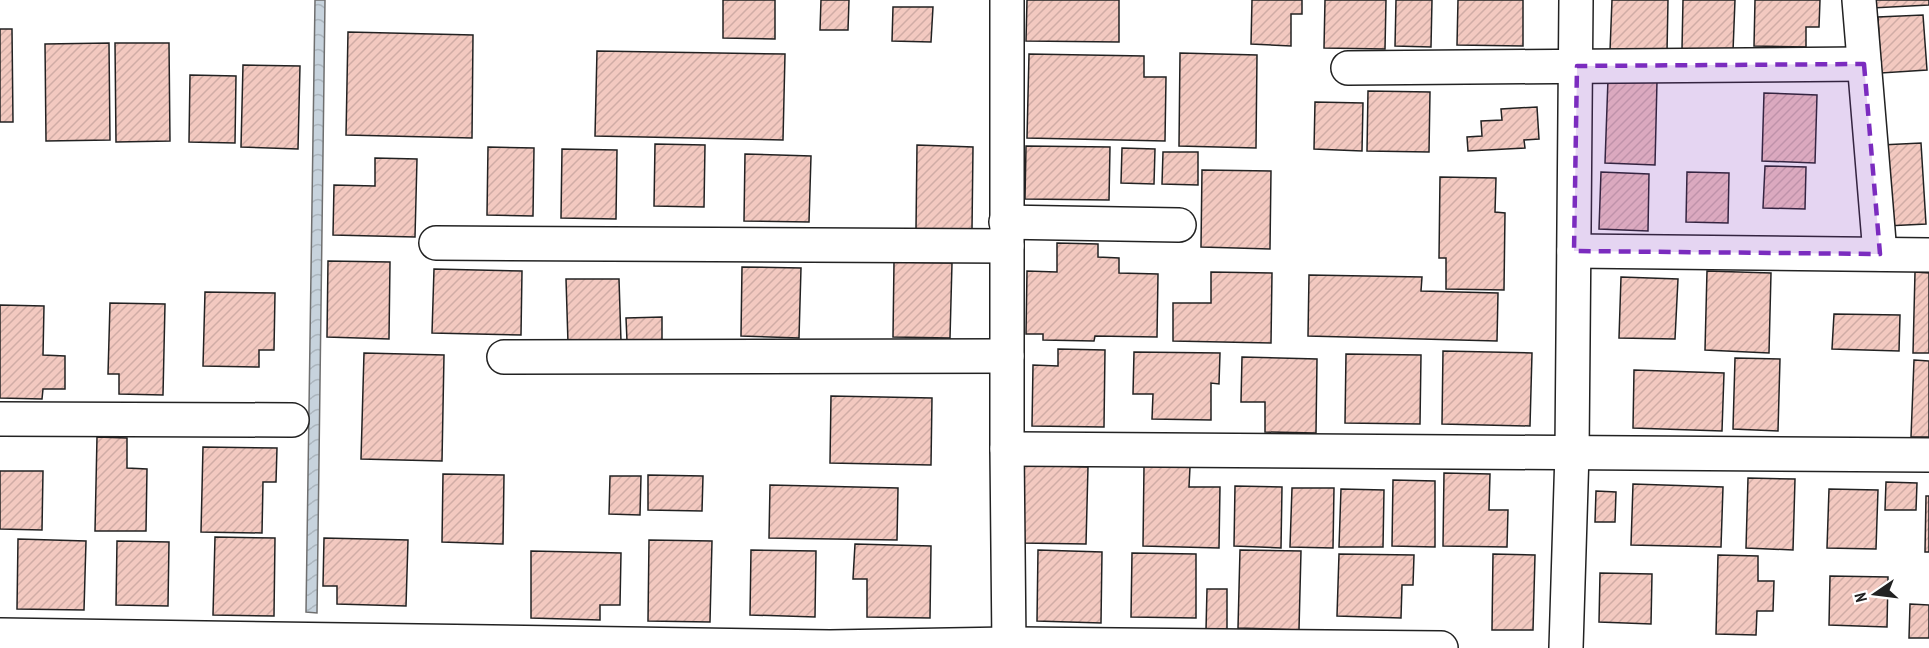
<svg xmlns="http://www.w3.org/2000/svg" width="1929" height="648" font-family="'PT Sans Narrow',sans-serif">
<defs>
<pattern id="water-waves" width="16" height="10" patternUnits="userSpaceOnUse" patternTransform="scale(1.5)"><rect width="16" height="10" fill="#c7d3dd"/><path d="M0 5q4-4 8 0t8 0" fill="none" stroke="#abb5bd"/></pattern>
<pattern id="building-hatch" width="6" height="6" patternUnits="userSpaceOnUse" patternTransform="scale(1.5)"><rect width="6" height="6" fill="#f3c9c0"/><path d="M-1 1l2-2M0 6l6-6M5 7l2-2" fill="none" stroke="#d0aca5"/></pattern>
</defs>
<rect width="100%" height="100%" fill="#fff"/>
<polygon fill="url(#water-waves)" stroke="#6f6f6f" stroke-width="1.5" points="315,0 325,0 317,613 306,612"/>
<g fill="url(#building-hatch)" stroke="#222" stroke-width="1.5">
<polygon points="723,0 775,0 775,39 723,38"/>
<polygon points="821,0 849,0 848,30 820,30"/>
<polygon points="1027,0 1119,0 1119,42 1026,41"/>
<polygon points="1252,0 1302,0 1302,14 1291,14 1291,46 1251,44"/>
<polygon points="1325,0 1386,0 1385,49 1324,48"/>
<polygon points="1396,0 1432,0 1431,47 1395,46"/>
<polygon points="1458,0 1523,0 1523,46 1457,45"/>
<polygon points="1612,0 1668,0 1667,52 1610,51"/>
<polygon points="1683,0 1735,0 1733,51 1682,49"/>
<polygon points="1755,0 1820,0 1819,27 1806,27 1806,47 1754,46"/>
<polygon points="1872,0 1929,0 1929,5 1872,8"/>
<polygon points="893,7 933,7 931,42 892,41"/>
<polygon points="1923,15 1927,70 1881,73 1878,17"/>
<polygon points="0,29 12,29 13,122 0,122"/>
<polygon points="348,32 473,35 472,138 346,135"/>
<polygon points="109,43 110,140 46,141 45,44"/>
<polygon points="115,43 169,43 170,141 116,142"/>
<polygon points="597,51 785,54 783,140 595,136"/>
<polygon points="1180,53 1257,55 1256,148 1179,146"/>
<polygon points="1029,54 1144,56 1144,77 1166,77 1165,141 1027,138"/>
<polygon points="243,65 300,66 298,149 241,147"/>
<polygon points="190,75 236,76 235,143 189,142"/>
<polygon points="1608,79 1657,81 1655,165 1605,163"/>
<polygon points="1368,91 1430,92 1429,152 1367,151"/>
<polygon points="1764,93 1817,95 1815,163 1762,161"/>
<polygon points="1315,102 1363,103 1362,151 1314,149"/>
<polygon points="1537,107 1539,139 1524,140 1525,148 1468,151 1467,137 1482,136 1481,121 1502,120 1501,109"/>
<polygon points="1921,143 1926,224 1886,226 1881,145"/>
<polygon points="655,144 705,145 704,207 654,206"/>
<polygon points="917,145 973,147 972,230 916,229"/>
<polygon points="1026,146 1110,147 1109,200 1025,199"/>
<polygon points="488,147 534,148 533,216 487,215"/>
<polygon points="1122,148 1155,149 1154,184 1121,183"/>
<polygon points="562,149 617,150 616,219 561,218"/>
<polygon points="1163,152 1198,152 1198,185 1162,184"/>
<polygon points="745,154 811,156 809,222 744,221"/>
<polygon points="375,158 417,159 415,237 333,235 334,185 375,186"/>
<polygon points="1765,166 1806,167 1805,209 1763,208"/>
<polygon points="1202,170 1271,171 1270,249 1201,247"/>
<polygon points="1601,172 1649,174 1648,231 1599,229"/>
<polygon points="1687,172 1729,173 1728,223 1686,222"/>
<polygon points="1440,177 1496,178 1495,212 1505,213 1504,290 1446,289 1446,258 1439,258"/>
<polygon points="1057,243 1098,244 1098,257 1119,258 1119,273 1158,274 1157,337 1095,336 1094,341 1043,340 1043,334 1026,334 1027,271 1057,272"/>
<polygon points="328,261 390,262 389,339 327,337"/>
<polygon points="894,262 952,263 950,338 893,337"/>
<polygon points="742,267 801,268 799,338 741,336"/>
<polygon points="434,269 522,271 521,335 432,333"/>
<polygon points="1707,271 1771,273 1769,353 1705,350"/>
<polygon points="1211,272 1272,273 1271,343 1173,341 1173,303 1211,303"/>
<polygon points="1915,272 1929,273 1929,353 1913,353"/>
<polygon points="1309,275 1422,277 1421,291 1498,293 1497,341 1308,336"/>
<polygon points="1621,277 1678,279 1675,339 1619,338"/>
<polygon points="566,279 619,279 621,342 568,343"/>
<polygon points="205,292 275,293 274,350 259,350 259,367 203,366"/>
<polygon points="110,303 165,304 163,395 119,394 119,374 108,374"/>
<polygon points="0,305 44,306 43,355 65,356 65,389 43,389 42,399 0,398"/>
<polygon points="1834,314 1900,315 1899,351 1832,349"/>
<polygon points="662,317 662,341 627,341 626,318"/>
<polygon points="1058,349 1105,350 1104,427 1032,426 1033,365 1058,366"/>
<polygon points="1443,351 1532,353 1530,426 1442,424"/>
<polygon points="1134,352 1220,353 1219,384 1211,383 1211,420 1152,419 1153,394 1133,394"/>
<polygon points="364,353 444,355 442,461 361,459"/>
<polygon points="1346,354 1421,355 1420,424 1345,423"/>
<polygon points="1242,357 1317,359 1316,433 1265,432 1265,402 1241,402"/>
<polygon points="1735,358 1780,359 1778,431 1733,429"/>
<polygon points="1914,360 1929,361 1929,437 1911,437"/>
<polygon points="1634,370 1724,373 1722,431 1633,428"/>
<polygon points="831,396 932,398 931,465 830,463"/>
<polygon points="97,437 127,438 127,468 147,469 146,531 95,531"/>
<polygon points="203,447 277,448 276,482 263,482 262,533 201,532"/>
<polygon points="1024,465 1088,467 1086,544 1022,543"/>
<polygon points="1144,466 1190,467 1189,487 1220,487 1219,548 1143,546"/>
<polygon points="0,471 43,471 42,530 0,529"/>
<polygon points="1444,473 1490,474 1489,510 1508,510 1507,547 1443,546"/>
<polygon points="443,474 504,475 503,544 442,542"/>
<polygon points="648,475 703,476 702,511 648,510"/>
<polygon points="610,476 641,476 640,515 609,514"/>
<polygon points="1748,478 1795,479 1793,550 1746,548"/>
<polygon points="1393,480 1435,481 1435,547 1392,546"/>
<polygon points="1886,482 1917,483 1916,510 1885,510"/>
<polygon points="1633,484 1723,487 1721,547 1631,545"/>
<polygon points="770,485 898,488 897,540 769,538"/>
<polygon points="1235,486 1282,487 1281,548 1234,546"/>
<polygon points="1292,488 1334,488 1333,548 1290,547"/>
<polygon points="1341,489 1384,490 1383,547 1339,547"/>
<polygon points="1829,489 1878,490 1876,549 1827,548"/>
<polygon points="1596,491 1616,492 1615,522 1595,522"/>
<polygon points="1926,496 1929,496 1929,552 1925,552"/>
<polygon points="215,537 275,538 274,616 213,615"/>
<polygon points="324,538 408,540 406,606 337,604 337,586 323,586"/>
<polygon points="18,539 86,541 84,610 17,609"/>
<polygon points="649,540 712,541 710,622 648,621"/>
<polygon points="117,541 169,542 168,606 116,605"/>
<polygon points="855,544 931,546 930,618 867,617 867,579 853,579"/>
<polygon points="751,550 816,551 815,617 750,615"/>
<polygon points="1038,550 1102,552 1101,623 1037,621"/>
<polygon points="1240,550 1301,551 1299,630 1238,628"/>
<polygon points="531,551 621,553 620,605 600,605 600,620 531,618"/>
<polygon points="1132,553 1196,554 1196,618 1131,617"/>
<polygon points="1339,554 1414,555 1413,585 1402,585 1401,618 1337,616"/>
<polygon points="1493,554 1535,555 1533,630 1492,630"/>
<polygon points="1718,555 1758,556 1758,581 1774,581 1773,611 1757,611 1756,635 1716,634"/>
<polygon points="1600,573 1652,574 1651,624 1599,622"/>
<polygon points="1830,576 1888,577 1887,627 1829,625"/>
<polygon points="1207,589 1227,589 1227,630 1206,630"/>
<polygon points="1910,604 1929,605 1929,638 1909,638"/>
</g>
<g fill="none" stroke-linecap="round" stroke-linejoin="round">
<defs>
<g id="minor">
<polyline points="1007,0 1007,449 1009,648"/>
<polyline points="1859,0 1880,254"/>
<polyline points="1348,68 1864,64"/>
<polyline points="1006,222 1179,225"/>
<polyline points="436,243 1007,246"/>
<polyline points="1574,251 1929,255"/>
<polyline points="504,357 1007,356"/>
<polyline points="0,419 292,420"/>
<polyline points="1007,449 1929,455"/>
<polyline points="0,635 830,647 1009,644 1441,648"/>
<polyline points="1566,648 1572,452 1576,0"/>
</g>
</defs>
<use href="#minor" stroke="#222" stroke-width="36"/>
<use href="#minor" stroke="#fff" stroke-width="33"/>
</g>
<path fill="#7b2cbf" fill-opacity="0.2" stroke="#7b2cbf" stroke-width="4.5" stroke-dasharray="12 8" stroke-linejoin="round" d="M1864,64L1880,254L1574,251L1577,66Z"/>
<g transform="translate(1875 594) rotate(256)" stroke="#ffffff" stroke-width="4.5" paint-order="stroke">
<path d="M0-4.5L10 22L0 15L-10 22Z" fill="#222222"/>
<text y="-9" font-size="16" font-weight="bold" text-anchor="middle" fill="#222222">N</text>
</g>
</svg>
